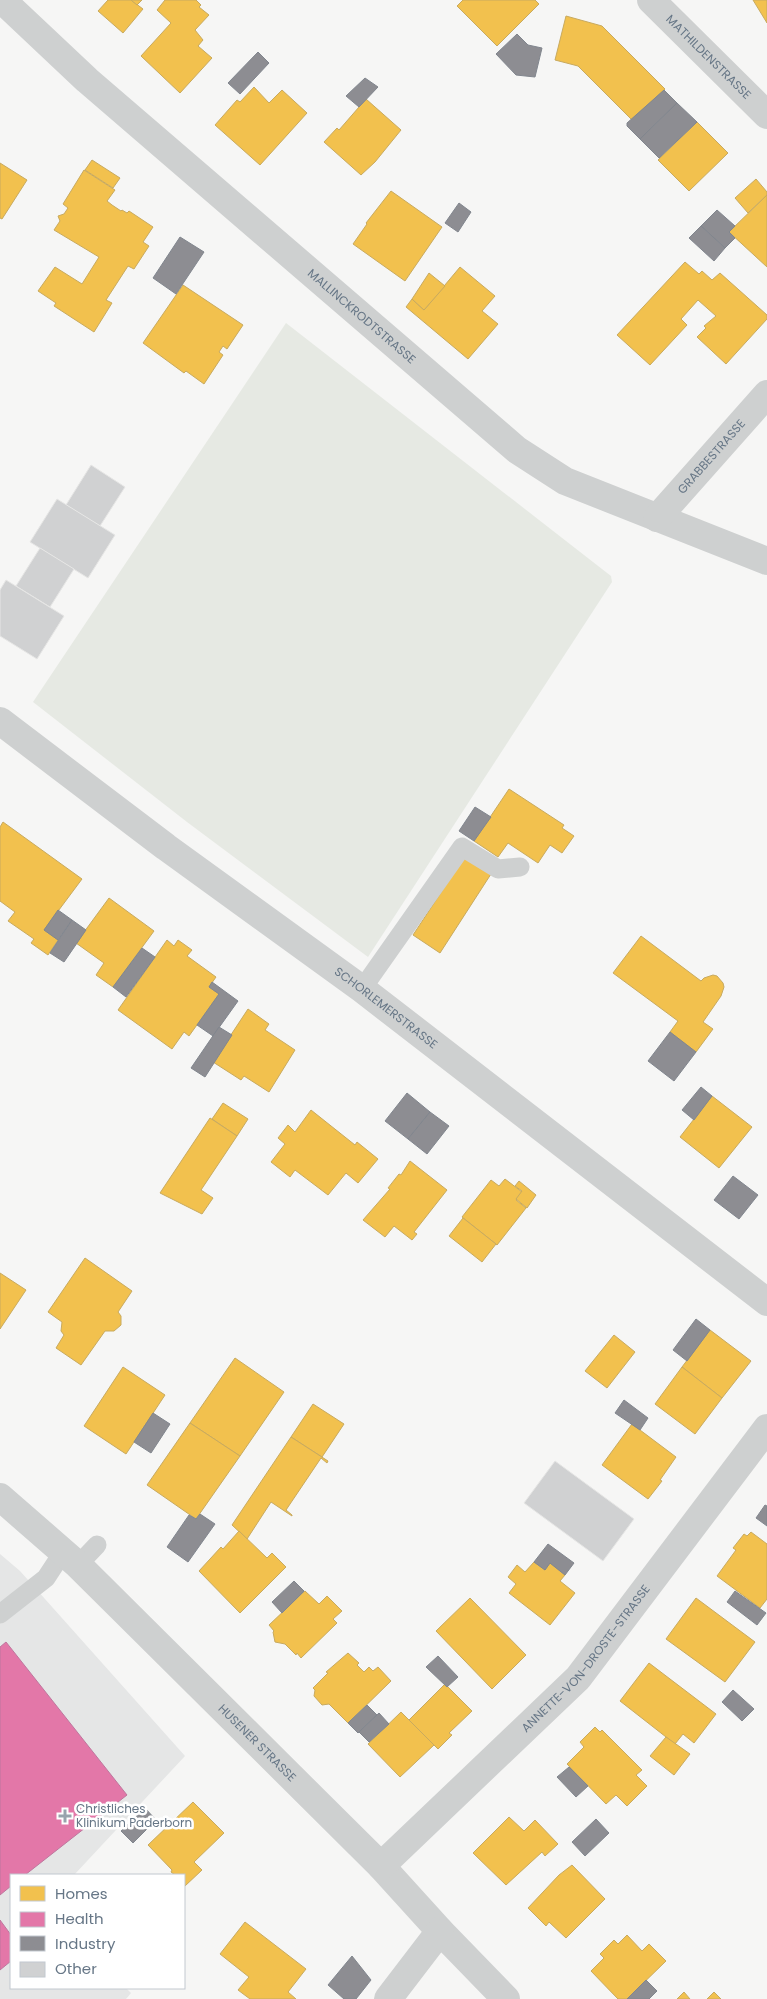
<svg xmlns="http://www.w3.org/2000/svg" width="767" height="1999" font-family="Poppins,sans-serif">
<rect width="100%" height="100%" fill="#f6f6f5"/>
<polygon fill="#e5e6e6" points="0,1554 20,1571 185,1756 74,1875 11,1875 11,1988 126,1988 131,1993 126,1999 0,1999"/>
<polygon fill="#e6e9e3" points="286,323 611,576 612,582 368,957 187,822 33,702"/>
<g fill="#f2c14e" stroke="#c8aa5f">
<polygon points="108,0 131,0 143,9 123,33 98,11"/>
<polygon points="131,0 142,0 137,5"/>
<polygon points="165,0 196,0 201,5 199,7 209,15 195,30 203,40 198,46 212,58 180,93 141,56 171,23 157,10"/>
<polygon points="463,0 535,0 539,4 497,46 457,6"/>
<polygon points="753,0 767,0 767,23"/>
<polygon points="566,16 602,26 665,89 632,120 578,66 555,60"/>
<polygon points="254,87 269,103 282,90 307,113 260,165 215,125 237,100 240,102"/>
<polygon points="366,99 401,130 375,162 361,175 324,142 337,128 339,130"/>
<polygon points="697,122 728,153 689,191 658,160"/>
<polygon points="92,160 120,178 113,188 85,170"/>
<polygon points="0,163 27,180 2,219 0,218"/>
<polygon points="84,170 115,190 107,201 112,205 121,211 122,210 127,213 129,211 153,227 143,242 149,246 134,269 128,266 106,300 112,303 94,332 54,306 56,303 38,291 55,267 82,284 99,257 54,230 60,221 58,216 64,214 68,208 63,204"/>
<polygon points="756,179 767,192 767,195 748,213 735,198"/>
<polygon points="391,191 442,227 405,281 353,244 367,224 366,223"/>
<polygon points="767,195 767,267 729,232"/>
<polygon points="685,262 699,274 702,271 712,280 720,273 767,315 767,319 726,364 697,337 706,328 704,326 716,316 698,300 681,319 687,325 650,365 617,335"/>
<polygon points="460,267 495,296 482,311 498,324 468,359 406,307 412,299 424,310"/>
<polygon points="429,273 445,286 424,310 412,299"/>
<polygon points="183,285 243,325 227,349 223,346 219,352 223,355 204,384 186,371 184,373 143,343"/>
<polygon points="509,789 564,825 562,828 574,836 562,853 550,845 538,863 508,843 498,857 474,841"/>
<polygon points="3,822 82,879 44,930 58,940 48,955 31,943 34,939 8,921 15,912 0,901 0,827"/>
<polygon points="465,856 491,874 440,953 413,935"/>
<polygon points="109,898 154,931 113,987 96,975 104,963 76,943"/>
<polygon points="641,936 701,981 704,978 713,975 717,976 723,983 724,987 721,996 703,1022 713,1029 696,1052 670,1032 678,1021 613,973"/>
<polygon points="167,940 174,946 178,940 192,950 187,956 216,977 209,987 219,994 189,1036 184,1032 172,1049 118,1010"/>
<polygon points="248,1009 269,1024 265,1030 295,1050 269,1092 244,1076 241,1080 213,1062"/>
<polygon points="712,1096 752,1127 719,1168 680,1137"/>
<polygon points="223,1103 248,1119 237,1136 212,1119"/>
<polygon points="311,1110 355,1145 357,1142 378,1159 358,1183 346,1173 328,1195 295,1170 290,1177 271,1162 285,1144 278,1138 288,1125 295,1132"/>
<polygon points="210,1118 237,1136 201,1190 213,1198 202,1214 160,1193"/>
<polygon points="410,1161 447,1190 414,1232 417,1234 412,1240 394,1226 385,1237 363,1220 390,1189 388,1188 399,1174 401,1175"/>
<polygon points="505,1179 522,1192 516,1200 526,1208 497,1245 462,1217 491,1180 499,1186"/>
<polygon points="519,1181 536,1195 527,1208 516,1199 522,1191 515,1186"/>
<polygon points="463,1218 496,1244 482,1262 449,1236"/>
<polygon points="85,1258 132,1291 118,1312 121,1316 121,1325 114,1331 105,1331 81,1365 56,1348 64,1335 61,1331 62,1322 48,1312"/>
<polygon points="0,1273 26,1290 0,1329"/>
<polygon points="710,1330 751,1361 722,1398 682,1367"/>
<polygon points="614,1335 635,1352 607,1388 585,1371"/>
<polygon points="235,1358 284,1392 240,1456 190,1423"/>
<polygon points="123,1367 165,1395 126,1454 84,1426"/>
<polygon points="682,1367 722,1398 695,1434 655,1404"/>
<polygon points="313,1404 344,1424 322,1457 291,1437"/>
<polygon points="190,1423 240,1456 196,1519 147,1485"/>
<polygon points="632,1424 676,1457 660,1480 662,1481 648,1499 602,1465"/>
<polygon points="291,1437 328,1461 327,1463 321,1458 286,1510 292,1515 292,1516 271,1502 247,1539 232,1525"/>
<polygon points="239,1531 267,1558 272,1553 286,1567 240,1613 199,1571 221,1547 223,1549"/>
<polygon points="751,1532 767,1544 767,1599 760,1608 717,1576 736,1550 733,1548 744,1534 747,1536"/>
<polygon points="534,1562 545,1570 550,1563 565,1575 560,1581 575,1593 550,1625 509,1593 516,1584 508,1577 517,1565 525,1572"/>
<polygon points="305,1591 319,1604 327,1596 342,1611 333,1619 337,1623 301,1658 297,1653 296,1655 285,1644 275,1642 273,1632 274,1631 269,1625"/>
<polygon points="470,1598 526,1655 492,1689 436,1631"/>
<polygon points="696,1598 755,1642 725,1682 666,1639"/>
<polygon points="348,1653 359,1663 357,1665 364,1672 369,1667 373,1671 378,1667 391,1681 348,1723 329,1704 322,1705 314,1696 315,1690 313,1688 328,1673 326,1672"/>
<polygon points="649,1663 716,1714 694,1743 683,1734 675,1744 620,1701"/>
<polygon points="445,1684 472,1711 449,1733 452,1735 438,1749 409,1720"/>
<polygon points="401,1712 434,1745 400,1777 368,1744"/>
<polygon points="595,1727 600,1732 602,1730 642,1770 636,1775 647,1786 627,1806 616,1795 606,1804 567,1764 584,1747 580,1742"/>
<polygon points="666,1737 690,1754 674,1775 650,1756"/>
<polygon points="193,1802 224,1833 194,1862 202,1870 185,1886 184,1875 175,1875 171,1872 172,1870 148,1845"/>
<polygon points="509,1817 524,1831 535,1820 558,1844 545,1856 542,1852 506,1885 473,1853"/>
<polygon points="572,1865 605,1899 566,1938 549,1922 546,1926 528,1908 559,1875"/>
<polygon points="245,1922 306,1969 288,1992 296,1999 250,1999 238,1990 249,1977 220,1954"/>
<polygon points="627,1935 642,1951 649,1944 666,1961 627,1999 618,1999 591,1971 604,1958 600,1954 614,1940 618,1944"/>
<polygon points="684,1992 690,1999 677,1999"/>
<polygon points="714,1992 721,1999 707,1999"/>
</g>
<g fill="#e377a8" stroke="#be779e">
<polygon points="6,1642 127,1795 25,1875 11,1875 11,1886 0,1895 0,1647"/>
<polygon points="0,1920 11,1935 11,1961 0,1970"/>
</g>
<g fill="#8d8d92" stroke="#81868e">
<polygon points="517,34 528,45 542,48 535,77 516,75 496,54"/>
<polygon points="258,52 269,63 240,94 228,83"/>
<polygon points="365,78 378,87 359,107 346,96"/>
<polygon points="664,90 677,103 640,139 627,126 627,123"/>
<polygon points="677,103 697,122 659,158 640,139"/>
<polygon points="459,203 471,212 458,232 445,223"/>
<polygon points="717,210 735,226 729,232 735,238 725,248 701,226"/>
<polygon points="701,226 725,248 714,261 689,238"/>
<polygon points="180,237 204,252 176,294 153,278"/>
<polygon points="475,807 491,817 474,841 459,831"/>
<polygon points="58,910 72,920 58,940 44,930"/>
<polygon points="72,920 86,930 64,962 50,953"/>
<polygon points="142,948 155,957 126,997 113,987"/>
<polygon points="212,982 238,1001 213,1036 197,1025 219,994 209,987"/>
<polygon points="219,1027 232,1035 205,1077 191,1068"/>
<polygon points="670,1032 696,1052 674,1081 648,1061"/>
<polygon points="701,1087 712,1096 694,1120 682,1110"/>
<polygon points="407,1093 430,1112 408,1139 385,1121"/>
<polygon points="430,1112 449,1126 427,1154 408,1139"/>
<polygon points="733,1176 758,1195 739,1219 714,1200"/>
<polygon points="696,1319 710,1330 687,1361 673,1350"/>
<polygon points="624,1400 648,1418 640,1430 615,1413"/>
<polygon points="153,1413 170,1424 151,1453 134,1442"/>
<polygon points="765,1505 767,1506 767,1526 756,1518"/>
<polygon points="200,1514 215,1524 188,1562 167,1547 189,1515 196,1519"/>
<polygon points="548,1544 574,1563 565,1575 550,1563 545,1570 534,1562"/>
<polygon points="294,1581 304,1591 282,1613 272,1602"/>
<polygon points="735,1591 766,1613 757,1625 727,1602"/>
<polygon points="438,1656 458,1677 447,1687 426,1667"/>
<polygon points="733,1690 754,1709 742,1721 722,1702"/>
<polygon points="367,1705 377,1715 358,1733 348,1723"/>
<polygon points="379,1713 389,1724 369,1742 359,1732"/>
<polygon points="569,1767 588,1786 576,1797 557,1777"/>
<polygon points="145,1808 156,1820 133,1843 121,1831"/>
<polygon points="596,1819 609,1833 585,1856 572,1842"/>
<polygon points="352,1956 371,1980 356,1999 344,1999 328,1985"/>
<polygon points="646,1980 657,1991 649,1999 627,1999"/>
</g>
<g fill="#d0d1d2" stroke="#e6e6e5">
<polygon points="91,465 125,487 100,526 66,505"/>
<polygon points="57,499 115,535 88,578 30,542"/>
<polygon points="40,548 74,569 50,607 16,586"/>
<polygon points="6,580 64,616 37,659 0,636 0,590"/>
<polygon points="555,1461 634,1519 603,1561 524,1503"/>
</g>
<g fill="none" stroke-linecap="round" stroke-linejoin="round">
<g stroke="#ced0d0" stroke-width="19">
<polyline points="362,989 462,847 498,869 520,867"/>
<polyline points="78,1565 97,1545"/>
<polyline points="0,1614 46,1578 63,1552"/>
</g>
<g stroke="#ced0d0" stroke-width="28">
<path id="s1" d="M2,0L87,80L517,450L565,481L767,561"/>
<path id="s2" d="M651,0L767,115"/>
<path id="s3" d="M657,518L767,394"/>
<path id="s4" d="M0,721L166,847L362,989L767,1302"/>
<path id="s5" d="M0,1497L78,1565L381,1866L440,1931L506,1999"/>
<path id="s6" d="M381,1866L578,1678L767,1428"/>
<polyline points="388,1999 440,1931"/>
</g>
</g>
<path fill="#98a3ad" stroke="#fff" stroke-width="2" d="M62.5 1808.5h5v5h5v5h-5v5h-5v-5h-5v-5h5z"/>
<g text-anchor="middle" stroke-width="5" stroke-linejoin="round" paint-order="stroke">
<g font-size="12" fill="#667686" stroke="#fff">
<text dy="4" stroke="none"><textPath href="#s2" startOffset="81">MATHILDENSTRASSE</textPath></text>
<text dy="4" stroke="none"><textPath href="#s1" startOffset="479">MALLINCKRODTSTRASSE</textPath></text>
<text dy="4" stroke="none"><textPath href="#s3" startOffset="82">GRABBESTRASSE</textPath></text>
<text dy="4" stroke="none"><textPath href="#s4" startOffset="481">SCHORLEMERSTRASSE</textPath></text>
<text dy="4" stroke="none"><textPath href="#s6" startOffset="292">ANNETTE-VON-DROSTE-STRASSE</textPath></text>
<text dy="4" stroke="none"><textPath href="#s5" startOffset="356">HUSENER STRASSE</textPath></text>
</g>
<g font-size="12" fill="#667686" stroke="#fff" text-anchor="start">
<text x="76" y="1813">Christliches<tspan x="76" dy="14">Klinikum Paderborn</tspan></text>
</g>
</g>
<rect x="10" y="1874" width="175" height="115" fill="#ffffff" stroke="#c2c8cf"/>
<rect x="20" y="1886" width="25" height="15" fill="#f2c14e" stroke="#c2c8cf"/>
<text x="55" y="1899" font-size="15" fill="#667686">Homes</text>
<rect x="20" y="1912" width="25" height="15" fill="#e377a8" stroke="#c2c8cf"/>
<text x="55" y="1924" font-size="15" fill="#667686">Health</text>
<rect x="20" y="1936" width="25" height="15" fill="#8d8d92" stroke="#c2c8cf"/>
<text x="55" y="1949" font-size="15" fill="#667686">Industry</text>
<rect x="20" y="1962" width="25" height="15" fill="#d0d1d2" stroke="#c2c8cf"/>
<text x="55" y="1974" font-size="15" fill="#667686">Other</text>
</svg>
